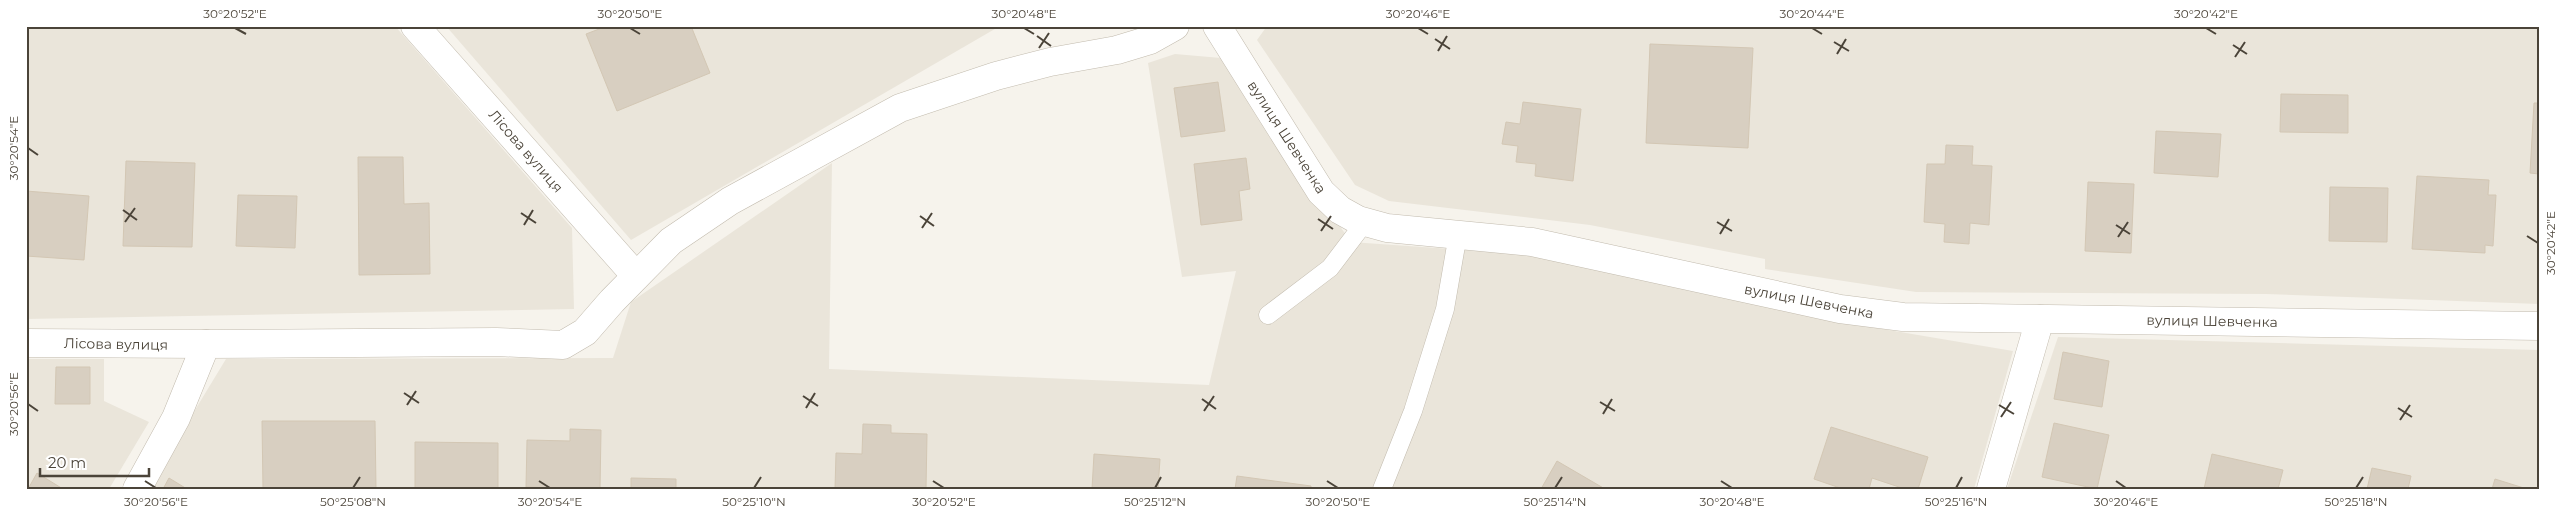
<svg xmlns="http://www.w3.org/2000/svg" width="2565" height="515" font-family="Montserrat,sans-serif">
<rect width="100%" height="100%" fill="#f6f3ec"/>
<g fill="#eae5da">
<polygon points="26,26 395,26 572,228 574,309 26,319"/>
<polygon points="446,26 1000,26 631,240"/>
<polygon points="1267,26 2539,26 2539,304 2266,294 1916,292 1765,269 1765,259 1590,225 1389,201 1355,185 1257,40"/>
<polygon points="1175,54 1221,58 1351,242 1537,255 1823,319 2013,351 1974,489 147,489 226,359 613,358 631,302 832,163 829,369 1209,385 1236,271 1182,277 1148,63"/>
<polygon points="2058,337 2539,350 2539,489 2007,489"/>
<polygon points="26,359 104,359 104,401 149,422 109,489 26,489"/>
</g>
<g fill="#d8cfc1" stroke="#d3c7b4">
<polygon points="607,26 691,26 710,73 617,111 586,34"/>
<polygon points="1650,44 1753,48 1748,148 1646,143"/>
<polygon points="1218,82 1225,131 1181,137 1174,88"/>
<polygon points="2281,94 2348,95 2348,133 2280,132"/>
<polygon points="1523,102 1581,109 1573,181 1535,176 1536,164 1516,162 1518,146 1502,144 1506,122 1520,124"/>
<polygon points="2534,103 2539,103 2539,174 2530,173"/>
<polygon points="2156,131 2221,134 2218,177 2154,173"/>
<polygon points="1946,145 1973,146 1972,165 1992,166 1989,225 1970,223 1969,244 1944,242 1945,224 1924,222 1927,164 1945,164"/>
<polygon points="358,157 403,157 404,204 429,203 430,274 359,275"/>
<polygon points="1246,158 1250,189 1239,191 1242,220 1201,225 1194,164"/>
<polygon points="126,161 195,163 192,247 123,246"/>
<polygon points="2417,176 2489,180 2488,195 2496,195 2493,246 2485,245 2485,253 2412,249"/>
<polygon points="2088,182 2134,184 2131,253 2085,251"/>
<polygon points="2330,187 2388,188 2387,242 2329,241"/>
<polygon points="26,191 89,196 84,260 26,256"/>
<polygon points="238,195 297,196 295,248 236,246"/>
<polygon points="2063,352 2109,361 2102,407 2054,399"/>
<polygon points="56,367 90,367 90,404 55,404"/>
<polygon points="262,421 375,421 376,489 263,489"/>
<polygon points="2054,423 2109,435 2097,489 2042,477"/>
<polygon points="863,424 891,425 891,433 927,434 926,489 835,489 836,453 862,454"/>
<polygon points="1831,427 1928,457 1918,489 1905,489 1872,478 1869,489 1843,489 1814,479"/>
<polygon points="570,429 601,430 600,489 526,487 527,440 570,441"/>
<polygon points="415,442 498,443 498,489 415,489"/>
<polygon points="1094,454 1160,459 1158,489 1092,489"/>
<polygon points="2212,454 2283,470 2278,489 2204,489"/>
<polygon points="1557,461 1605,489 1541,489"/>
<polygon points="2372,468 2411,476 2408,489 2367,489"/>
<polygon points="37,473 63,489 28,489"/>
<polygon points="1237,476 1311,486 1311,489 1235,489"/>
<polygon points="169,478 187,489 163,489"/>
<polygon points="631,478 676,479 676,489 631,489"/>
<polygon points="2495,479 2527,489 2492,489"/>
</g>
<g fill="none" stroke-linecap="round" stroke-linejoin="round">
<defs>
<g id="lane">
<polyline points="1268,315 1330,268 1365,222"/>
<polyline points="1382,489 1413,411 1445,309 1458,234"/>
</g>
<g id="street">
<polyline points="415,26 636,276"/>
<polyline points="1217,26 1321,192 1340,210 1358,220 1387,228 1532,242 1840,309 1903,317 2539,326"/>
<polyline points="26,343 206,344"/>
<polyline points="137,489 176,418 206,344 496,342 563,345 585,332 612,301 671,241 730,201 900,108 996,76 1050,62 1117,50 1150,40 1175,26"/>
<polyline points="1991,489 2040,319"/>
</g>
</defs>
<use href="#lane" stroke="#c2bbae" stroke-width="19"/>
<use href="#street" stroke="#c2bbae" stroke-width="29"/>
<use href="#lane" stroke="#fff" stroke-width="18"/>
<use href="#street" stroke="#fff" stroke-width="28"/>
</g>
<path fill="none" stroke="#4b4439" stroke-width="2" d="M235,28L246,34M630,28L640,34M1024,28L1034,34M1418,28L1428,34M1812,28L1822,34M2206,28L2216,34M1037,36L1051,46M1435,39L1450,49M1834,42L1849,51M2233,45L2247,54M1039,48L1049,33M1438,51L1447,36M1837,54L1846,39M2235,57L2245,42M28,148L38,155M123,210L137,220M521,213L536,223M920,216L934,226M1318,219L1333,229M125,222L135,208M1717,222L1732,231M524,225L533,210M2116,225L2130,234M922,228L932,213M1321,231L1331,216M1720,234L1729,219M2527,236L2538,243M2118,237L2128,222M404,393L419,403M803,396L818,406M1202,399L1216,409M1600,402L1615,411M28,404L38,411M407,405L416,391M1999,405L2014,414M806,408L815,393M2398,408L2412,417M1204,411L1214,396M1603,414L1612,399M2001,417L2011,402M2400,420L2410,405M145,481L156,488M539,481L550,488M933,481L944,488M1327,481L1338,488M1721,481L1732,488M2116,481L2126,488M353,488L360,477M754,488L761,477M1155,488L1161,477M1555,488L1562,477M1956,488L1962,477M2356,488L2363,477"/>
<g text-anchor="middle" stroke-width="4" stroke-linejoin="round" paint-order="stroke">
<g font-size="14" fill="#4b4439" stroke="#fff">
<text transform="translate(1287 137) rotate(57)" y="5">вулиця Шевченка</text>
<text transform="translate(526 151) rotate(49)" y="5">Лісова вулиця</text>
<text transform="translate(1809 301) rotate(11)" y="5">вулиця Шевченка</text>
<text transform="translate(2212 321) rotate(1)" y="5">вулиця Шевченка</text>
<text transform="translate(116 344) rotate(1)" y="5">Лісова вулиця</text>
</g>
</g>
<rect width="2565" height="515" fill="none" stroke="#ffffff" stroke-width="55"/>
<path d="M40 468v8h109v-8" fill="none" stroke="#4b4439" stroke-width="2.5"/>
<text x="48" y="468" font-size="15" fill="#4b4439" stroke="#ffffff" stroke-width="4" paint-order="stroke">20 m</text>
<rect x="28" y="28" width="2510" height="460" fill="none" stroke="#4b4439" stroke-width="2"/>
<g font-size="12" text-anchor="middle" fill="#4b4439">
<text x="235" y="18">30°20'52"E</text>
<text x="630" y="18">30°20'50"E</text>
<text x="1024" y="18">30°20'48"E</text>
<text x="1418" y="18">30°20'46"E</text>
<text x="1812" y="18">30°20'44"E</text>
<text x="2206" y="18">30°20'42"E</text>
<text transform="translate(14 148) rotate(-90)" y="4">30°20'54"E</text>
<text transform="translate(2551 243) rotate(-90)" y="4">30°20'42"E</text>
<text transform="translate(14 404) rotate(-90)" y="4">30°20'56"E</text>
<text x="156" y="506">30°20'56"E</text>
<text x="353" y="506">50°25'08"N</text>
<text x="550" y="506">30°20'54"E</text>
<text x="754" y="506">50°25'10"N</text>
<text x="944" y="506">30°20'52"E</text>
<text x="1155" y="506">50°25'12"N</text>
<text x="1338" y="506">30°20'50"E</text>
<text x="1555" y="506">50°25'14"N</text>
<text x="1732" y="506">30°20'48"E</text>
<text x="1956" y="506">50°25'16"N</text>
<text x="2126" y="506">30°20'46"E</text>
<text x="2356" y="506">50°25'18"N</text>
</g>
</svg>
